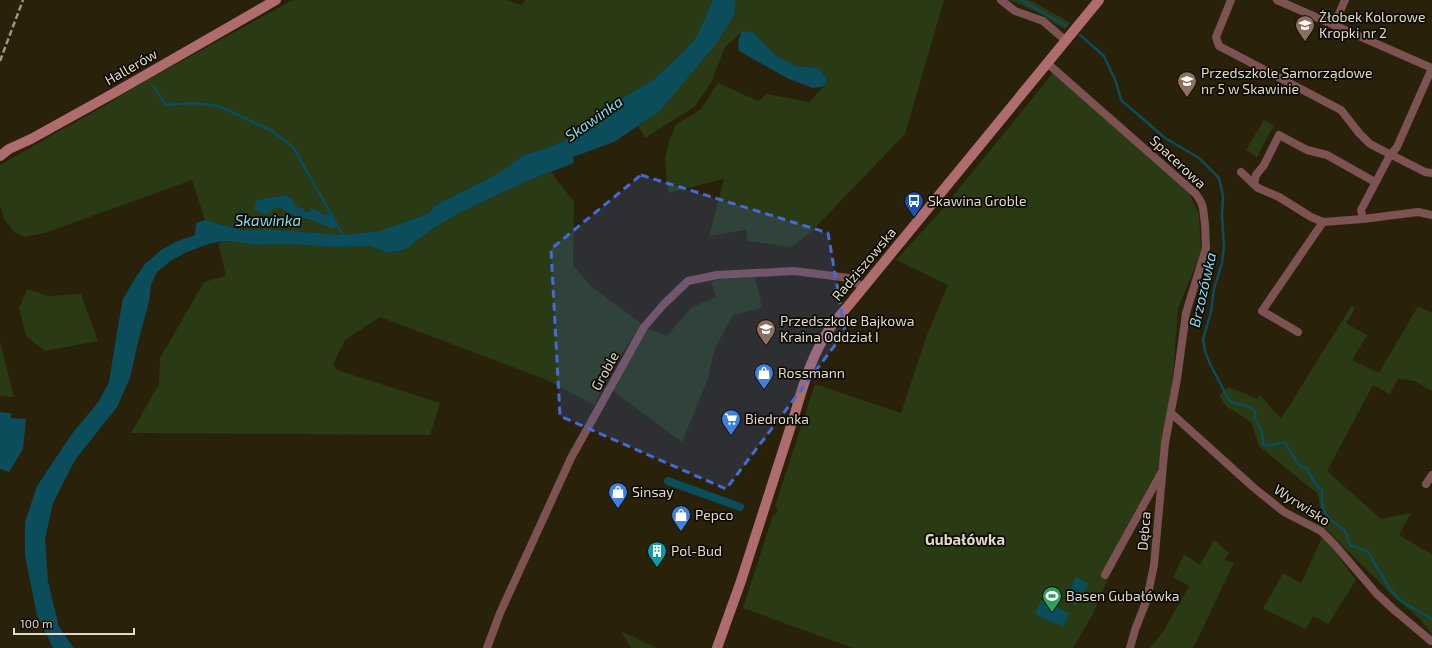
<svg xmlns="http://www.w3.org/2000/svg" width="1432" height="648" font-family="'Exo 2',sans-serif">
<rect width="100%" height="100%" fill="#292109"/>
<g fill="#2a3a14" fill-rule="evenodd">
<path d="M293,0H506L522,5L525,0H712L709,9L697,36L684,51L652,81L614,103L598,123L587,131L541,150L525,154L499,173L434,206L429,213L380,231L343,235L266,229L241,230L205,220L192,180L45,233L24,237L14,232L4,219L0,205V165L66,127L87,116L147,80ZM286,195L293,200L296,206L304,209L306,212L310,211L311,209L321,213L324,215H327L333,229L315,222L289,215L281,208L272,209L261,213L256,200Z"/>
<polygon points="736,0 944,0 905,134 811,232 791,247 748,241 746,230 709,236 724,179 668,193 665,160 668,144 676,125 701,109 718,83 758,101 767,94 809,102 824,86 827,78 818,68 795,66 774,54 753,32 742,32 725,47 711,83 694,107 645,138 638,126 660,111 734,16"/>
<polygon points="1009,0 1030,0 1071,23 1064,29 1035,11"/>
<polygon points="1053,73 1189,193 1199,214 1201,252 1178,309 1173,375 1159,467 1118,543 1111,571 1093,614 1073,648 853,648 743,608 773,515 776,514 778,509 775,506 815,384 901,413 927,335 948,285 896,260 940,212"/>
<polygon points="1264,120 1274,125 1257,157 1246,150"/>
<polygon points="551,172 574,202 573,266 591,286 642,324 618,359 594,405 547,380 380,317 345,340 333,364 337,370 440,403 430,435 131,433 159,384 160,358 204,282 226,276 218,243 230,241 257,245 285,244 335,247 370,246 388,253 404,250 434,228 459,213 525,182"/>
<polygon points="755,277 762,308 733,315 715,348 707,381 682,442 612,390 647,328 667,336 691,308 716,297 711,281 722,279"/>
<polygon points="27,289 48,296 81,294 98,341 45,351 26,336 19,308"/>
<polygon points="1352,305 1355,309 1346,323 1367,335 1352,360 1379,373 1418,306 1432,313 1432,391 1415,381 1398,379 1390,394 1373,385 1327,471 1381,519 1411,513 1399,535 1431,554 1432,556 1432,635 1419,618 1396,599 1323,526 1318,494 1309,487 1259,446 1251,422 1226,406 1219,395 1229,387 1257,399 1260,395 1281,419"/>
<polygon points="0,341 14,397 0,396"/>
<polygon points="1323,536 1356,580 1328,624 1313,616 1306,629 1263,609 1283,573 1301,583"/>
<polygon points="1214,540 1229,553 1224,560 1234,563 1194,646 1192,648 1150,648 1163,632 1189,586 1173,577 1184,554 1200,565"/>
<polygon points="621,631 657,648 631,648"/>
</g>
<g fill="#0b4d5b">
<polygon points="712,0 736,0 734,16 715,45 660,111 614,142 573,157 574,163 525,182 459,213 434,228 404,250 388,253 370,246 335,247 285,244 257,245 229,241 211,243 187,252 169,262 157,272 151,285 149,302 139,338 130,378 117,407 75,460 53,503 45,539 48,581 59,627 74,648 53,648 37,615 25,556 25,522 37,486 71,435 99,401 109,382 118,326 123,299 134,280 145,264 161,250 175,242 195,235 196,223 205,220 241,230 266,229 343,235 380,231 429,213 434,206 499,173 525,154 541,150 587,131 598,123 614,103 652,81 684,51 697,36 709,9"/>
<path d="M742,31L753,32L774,54L795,66L818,68L827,78L825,86L813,88L789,79L739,51C737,44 739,38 742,31Z"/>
<path d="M286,195L293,200L296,206L304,209L306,212L310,211L311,208L318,211L324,215L330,214L335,222L336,227L333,229C327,227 321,224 315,222C300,216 294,219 281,208L272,209L271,212L264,215L254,209L256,200Z"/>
<polygon points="0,412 11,413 11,418 26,419 23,449 9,472 0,469"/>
<polygon points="1076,577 1088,583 1077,605 1065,600"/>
<polygon points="1041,600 1069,613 1063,627 1035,614"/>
</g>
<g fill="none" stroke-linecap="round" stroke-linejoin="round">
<g stroke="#0b4d5b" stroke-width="2.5">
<polyline points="1021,0 1066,26"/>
<path d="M1080,35L1104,56L1116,82L1121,100L1165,138L1199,158L1219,178L1223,196L1222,215L1224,247L1222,263L1214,289L1211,312L1203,339L1205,351L1210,364L1229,400C1237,407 1245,402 1255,411V418L1262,431L1263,444C1273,448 1275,442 1285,443C1288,447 1298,465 1299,465C1301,466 1303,467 1306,467L1317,486L1322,490V503L1325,513L1331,520L1345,531L1350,545L1368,552L1390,589L1401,601L1432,619"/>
<polyline points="154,87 166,105 194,103 219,106 272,131 293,147 343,235 342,237"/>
</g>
<polyline stroke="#0b4d5b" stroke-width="8" points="668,481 740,507"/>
<g stroke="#7c5253" stroke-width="8">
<polyline points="1001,0 1015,11 1043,21 1065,40"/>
<polyline points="1231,0 1216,37 1219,46 1341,110 1359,133 1370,144 1425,172 1432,173"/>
<polyline points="1277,0 1432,68"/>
<polyline points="1334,25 1345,0"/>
<polyline points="1047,63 1196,194 1201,202 1203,208 1205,224 1206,248 1186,313 1177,379 1165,443 1154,565 1147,599 1135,630 1130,648"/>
<polyline points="1241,172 1258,188 1279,197 1311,217 1323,222 1363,219 1418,212 1432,215"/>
<polyline points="1254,184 1256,175 1264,165 1279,135 1307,150 1327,155 1375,182"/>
<polyline points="1363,219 1361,210 1389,157 1397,147 1432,68"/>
<polyline points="1298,332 1262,311 1323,222"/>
<polyline points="1171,413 1253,487 1284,512 1321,531 1334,544 1376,593 1393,609 1431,641"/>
<polyline points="1426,484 1432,475"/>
<polyline points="1105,575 1161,473"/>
<polyline points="487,648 500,613 571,458 644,327 664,304 688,281 717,275 794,271 849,278 864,288"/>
</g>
<g stroke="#af6c6e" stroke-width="10">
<polyline points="0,156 9,149 31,139 114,93 276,0"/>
<path d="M717,648L741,581L796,410C804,382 813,353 830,328C837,318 846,309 853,300L1099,0"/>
</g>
<polyline stroke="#9d9785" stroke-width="2.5" stroke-dasharray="6 3" stroke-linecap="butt" points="0,61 23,0"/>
</g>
<path fill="#446ad6" fill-opacity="0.2" stroke="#446ad6" stroke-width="3" stroke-dasharray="8 5" stroke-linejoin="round" d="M641,175L828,233L845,332L726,489L560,416L551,249Z"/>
<defs>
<symbol id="school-pin" viewBox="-11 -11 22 30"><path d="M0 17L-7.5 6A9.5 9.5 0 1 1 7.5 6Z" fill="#8d6e63" stroke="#0f0b03"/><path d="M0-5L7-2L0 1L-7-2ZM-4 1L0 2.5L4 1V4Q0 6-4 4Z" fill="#fff"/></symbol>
<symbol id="bus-pin" viewBox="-11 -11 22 30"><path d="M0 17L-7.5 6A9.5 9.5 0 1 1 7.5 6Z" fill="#1a4fb4" stroke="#0f0b03"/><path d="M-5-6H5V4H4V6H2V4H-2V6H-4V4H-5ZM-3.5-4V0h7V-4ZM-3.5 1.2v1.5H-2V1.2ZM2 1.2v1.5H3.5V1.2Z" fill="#fff"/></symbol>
<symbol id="shop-pin" viewBox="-11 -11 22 30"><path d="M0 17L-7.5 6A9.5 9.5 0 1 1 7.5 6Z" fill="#3f7fe0" stroke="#0f0b03"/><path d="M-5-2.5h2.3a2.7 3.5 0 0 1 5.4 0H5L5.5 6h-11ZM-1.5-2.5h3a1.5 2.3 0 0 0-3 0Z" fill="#fff"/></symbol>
<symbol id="supermarket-pin" viewBox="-11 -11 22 30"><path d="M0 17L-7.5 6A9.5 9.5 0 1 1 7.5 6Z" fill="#3f7fe0" stroke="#0f0b03"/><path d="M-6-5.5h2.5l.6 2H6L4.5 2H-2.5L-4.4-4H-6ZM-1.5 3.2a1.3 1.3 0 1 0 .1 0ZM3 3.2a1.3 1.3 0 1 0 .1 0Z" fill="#fff"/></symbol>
<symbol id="building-pin" viewBox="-11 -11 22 30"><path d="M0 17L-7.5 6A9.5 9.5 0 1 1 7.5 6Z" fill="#0f9aa8" stroke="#0f0b03"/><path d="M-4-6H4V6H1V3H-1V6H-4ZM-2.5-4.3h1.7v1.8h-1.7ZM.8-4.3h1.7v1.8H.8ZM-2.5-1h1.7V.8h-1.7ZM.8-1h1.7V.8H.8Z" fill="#fff"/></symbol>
<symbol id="stadium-pin" viewBox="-11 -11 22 30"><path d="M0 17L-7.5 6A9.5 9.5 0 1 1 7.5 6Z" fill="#2e9e5b" stroke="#0f0b03"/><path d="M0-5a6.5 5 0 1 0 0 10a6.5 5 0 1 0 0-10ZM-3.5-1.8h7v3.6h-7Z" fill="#fff"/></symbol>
</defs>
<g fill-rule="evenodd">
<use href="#school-pin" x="1294" y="14" width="22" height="30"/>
<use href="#school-pin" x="1176" y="70" width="22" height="30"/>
<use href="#bus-pin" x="903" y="190" width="22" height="30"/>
<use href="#school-pin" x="755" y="318" width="22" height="30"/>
<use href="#shop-pin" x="753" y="362" width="22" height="30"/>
<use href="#supermarket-pin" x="720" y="408" width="22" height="30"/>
<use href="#shop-pin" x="607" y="481" width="22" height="30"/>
<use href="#shop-pin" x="670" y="504" width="22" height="30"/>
<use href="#building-pin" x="646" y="540" width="22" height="30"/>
<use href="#stadium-pin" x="1041" y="585" width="22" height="30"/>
</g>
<g text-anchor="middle" stroke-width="3.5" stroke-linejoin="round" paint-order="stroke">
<g font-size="14" fill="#dfdacc" stroke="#0f0b03" text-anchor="start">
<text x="1319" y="22">Żłobek Kolorowe<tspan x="1319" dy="16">Kropki nr 2</tspan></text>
<text x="1201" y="78">Przedszkole Samorządowe<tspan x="1201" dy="16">nr 5 w Skawinie</tspan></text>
<text x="928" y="206">Skawina Groble</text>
<text x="780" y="326">Przedszkole Bajkowa<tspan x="780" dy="16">Kraina Oddział I</tspan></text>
<text x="778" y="378">Rossmann</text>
<text x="745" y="424">Biedronka</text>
<text x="632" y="497">Sinsay</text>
<text x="695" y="520">Pepco</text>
<text x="671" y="556">Pol-Bud</text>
<text x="1066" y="601">Basen Gubałówka</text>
</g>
<g font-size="14" fill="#dfdacc" stroke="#0f0b03">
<text transform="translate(131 67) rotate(-30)" y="5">Hallerów</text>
<text transform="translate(1178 162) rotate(43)" y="5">Spacerowa</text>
<text transform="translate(864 264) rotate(-50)" y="5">Radziszowska</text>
<text transform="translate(605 371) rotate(-61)" y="5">Groble</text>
<text transform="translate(1302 505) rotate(33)" y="5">Wyrwisko</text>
<text transform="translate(1144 531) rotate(-85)" y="5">Dębca</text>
</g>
<g font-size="15" font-style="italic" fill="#7fddf5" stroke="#0f0b03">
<text transform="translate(594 119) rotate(-35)" y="5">Skawinka</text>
<text x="268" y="226">Skawinka</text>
<text transform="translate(1203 290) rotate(-77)" y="5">Brzozówka</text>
</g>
<g font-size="15" font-weight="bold" fill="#dfdacc" stroke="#0f0b03">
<text x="965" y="545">Gubałówka</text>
</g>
</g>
<path d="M14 628v6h120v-6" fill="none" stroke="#dfdacc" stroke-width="2"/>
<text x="20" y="628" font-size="12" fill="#dfdacc" stroke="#0f0b03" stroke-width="3" paint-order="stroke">100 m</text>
</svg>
